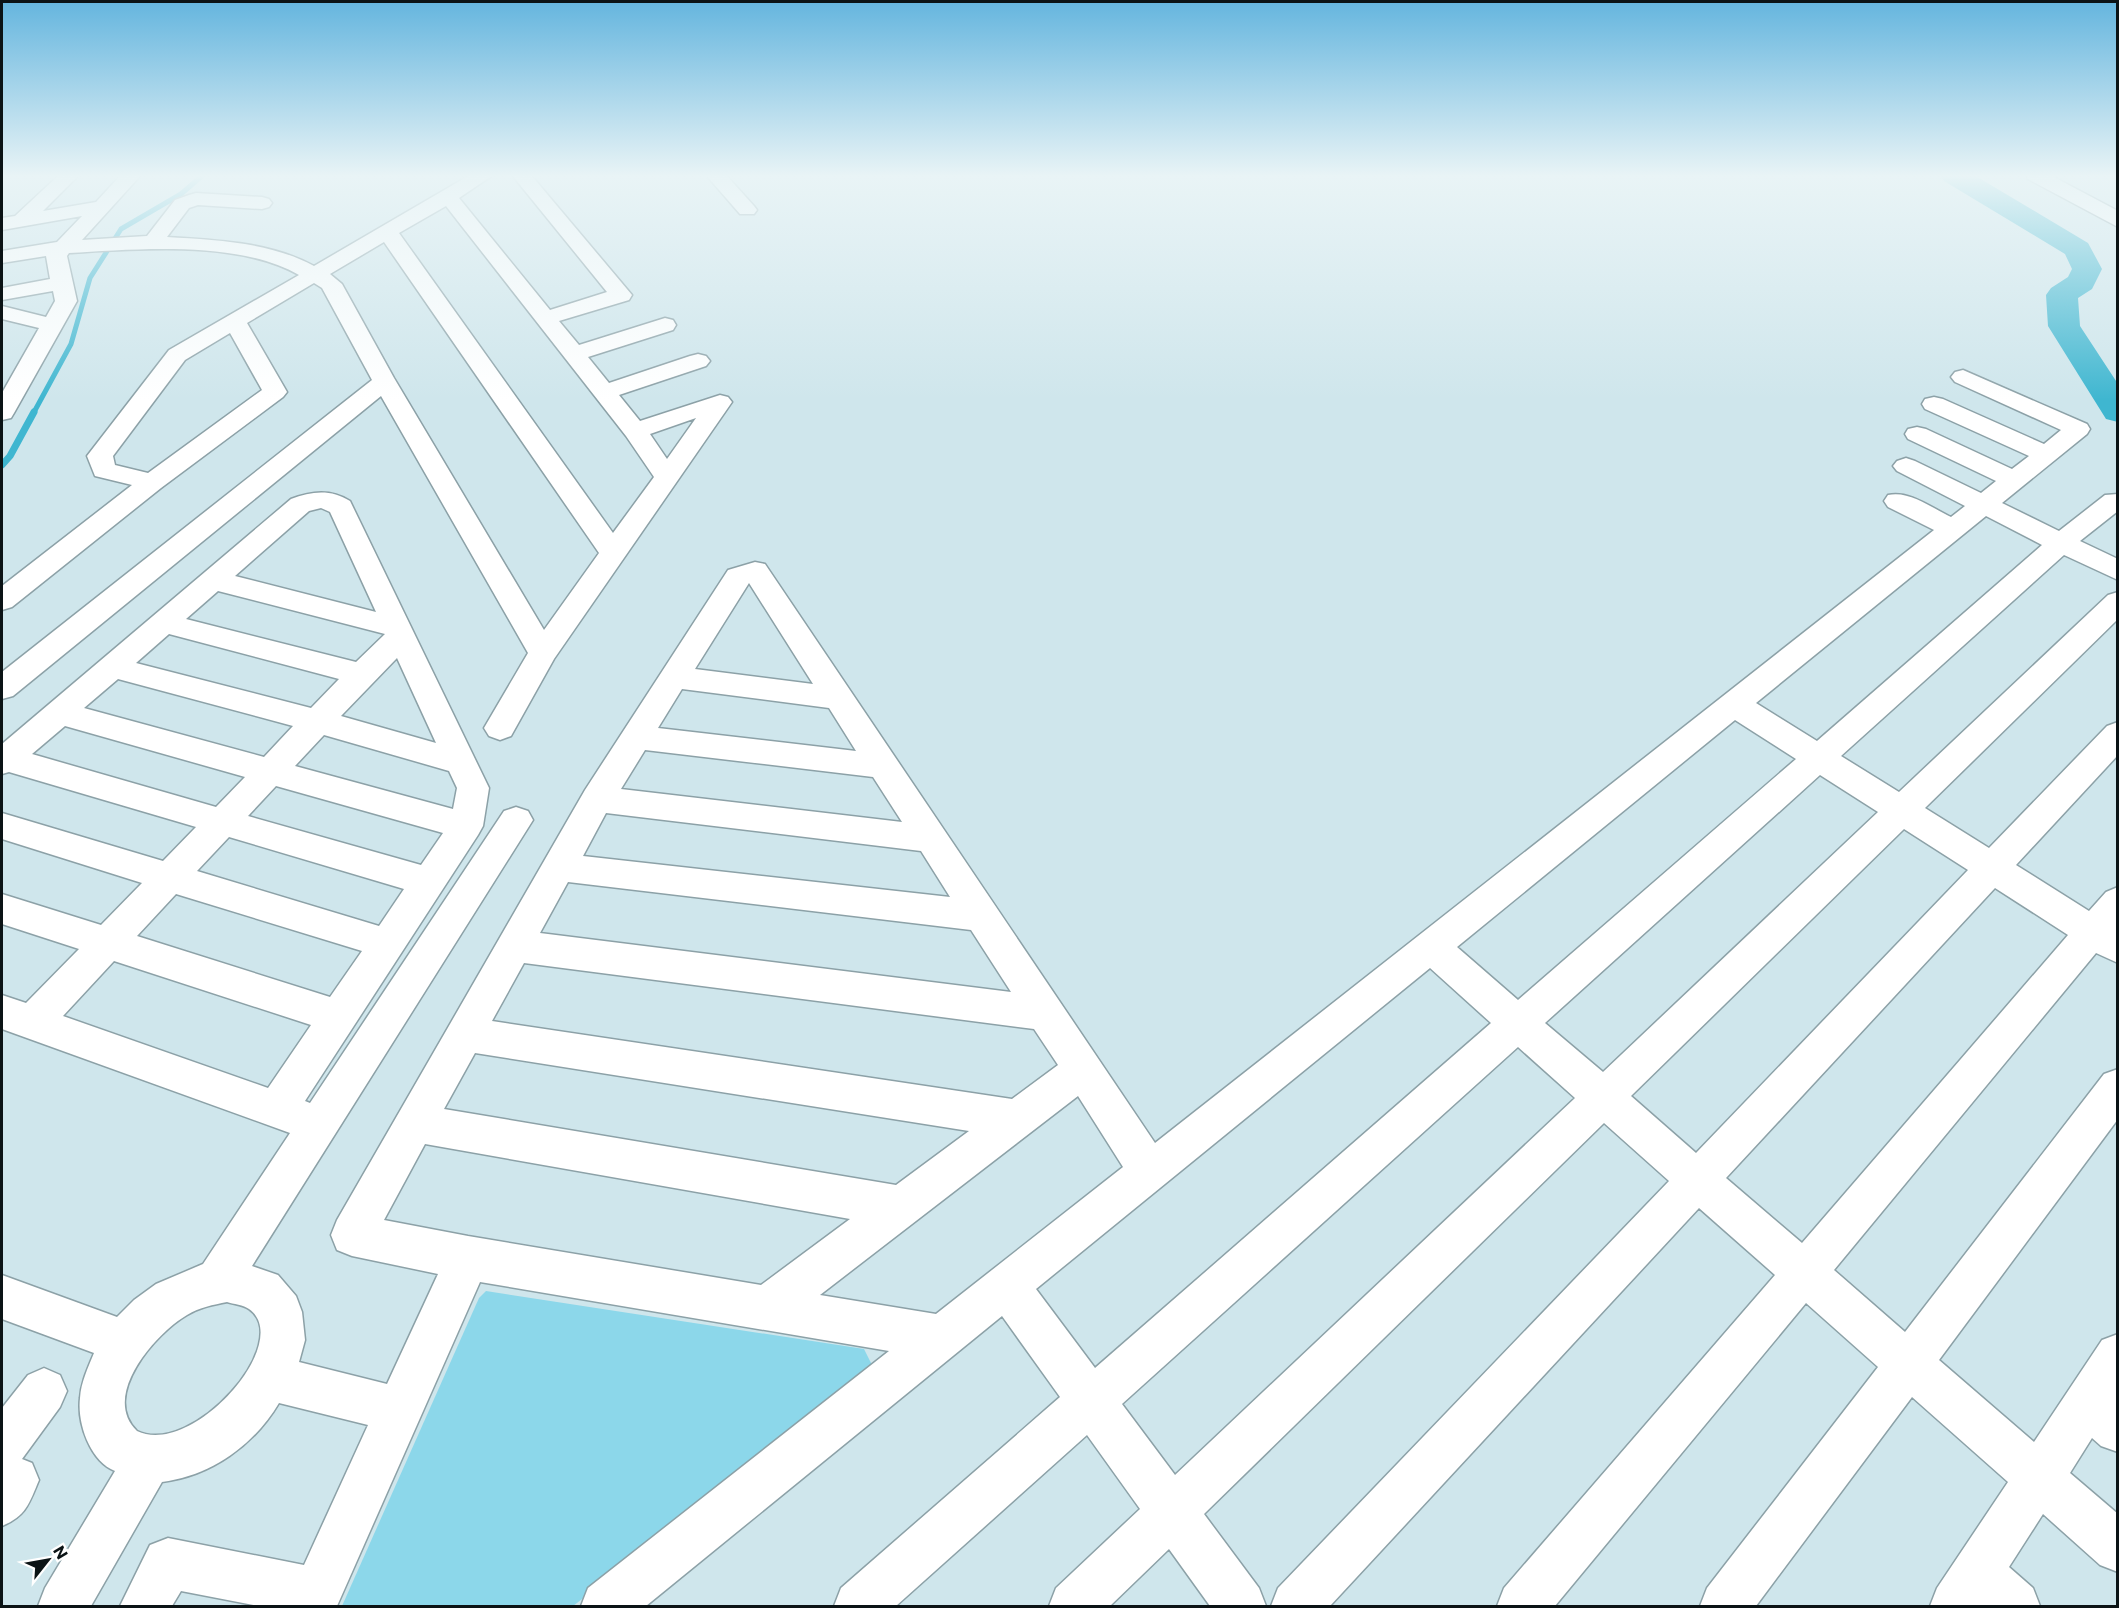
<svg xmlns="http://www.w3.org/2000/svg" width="2119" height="1608" font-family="Commissioner,sans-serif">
<rect width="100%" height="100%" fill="#cfe6ec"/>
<polygon fill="#8cd7ea" points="486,1291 864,1349 873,1367 867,1381 573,1606 342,1606 479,1298"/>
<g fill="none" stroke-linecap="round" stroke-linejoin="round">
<polyline stroke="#3fb6d0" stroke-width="5" points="33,414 71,344 90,278 121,229 181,194 203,175"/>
<polyline stroke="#3fb6d0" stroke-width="7" points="2,465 10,456 34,412"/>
<polygon fill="#3fb6d0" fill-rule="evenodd" points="1940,175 1974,175 2088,243 2102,269 2092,289 2078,298 2080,326 2118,384 2118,422 2106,419 2048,326 2046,295 2051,288 2068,277 2072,269 2065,254 1944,181"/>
<defs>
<g id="minor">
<path d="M59,175H79L43,211L96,202L121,175H141L82,240L147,236L175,200L189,195L196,193L262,197L269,199L272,203L269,207L262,209L198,205L189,208L167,237C216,240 270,242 314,266L470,175H493L459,198L550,310L607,292L512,175H531L632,295L629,300L559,321L579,345L665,318L673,320L676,325L673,330L588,357L609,383L690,356L698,354L706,356L710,361L706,366L619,395L640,421L720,395L728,397L732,402L554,659L511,736L500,740L489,736L484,728L528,653L381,396L13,696L2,699V672L372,380L322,288L314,283L247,323L287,392L283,397L161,488L12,607L2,610V586L132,485L95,476L87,456L169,350L299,275C238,240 137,249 69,253L67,256L77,301L14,413L11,418L2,420V393L39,328L2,319V306L46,317L55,301L53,291L2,300V288L50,279L46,256L2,263V251L57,242L82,216L2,230V218L15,216ZM446,206L626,436L654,477L613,533L399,233ZM384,242L599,553L544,630L394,378L342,284L330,274ZM230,333L262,390L148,473L115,465L113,456L185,360ZM696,418L667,459L650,434Z"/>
<polygon points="706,175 726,175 754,206 757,210 754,214 740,214"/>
<polygon points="2026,175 2050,175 2118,211 2118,227 2028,179"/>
<path d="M1963,370L2087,424L2090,429L2087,434L2002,503L2059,531L2105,495L2118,494V511L2080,541L2118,559V580L2064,555L1841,756L1899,792L2108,595L2118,592V619L1925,808L1989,848L2107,726L2118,722V755L2016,865L2089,911L2106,892L2118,887V963L2096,953L1834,1270L1905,1332L2104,1074L2118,1069V1119L1939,1360L2034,1442L2102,1340L2118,1334V1452L2101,1446L2092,1438L2070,1473L2118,1514V1572L2100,1565L2043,1514L2009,1567L2033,1588L2040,1606H1930L1937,1588L2008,1482L1912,1397L1756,1606H1700L1707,1588L1878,1367L1806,1303L1555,1606H1497L1504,1588L1775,1275L1699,1208L1330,1606H1271L1278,1588L1669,1181L1604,1123L1204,1514L1259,1588L1266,1606H1210L1169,1549L1110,1606H1049L1056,1588L1140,1509L1087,1435L896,1606H834L841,1588L1060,1397L1002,1316L646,1606H581L588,1588L889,1351L480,1282L337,1606H259L181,1591L172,1606H120L150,1545L168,1538L304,1565L368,1425L279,1403C254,1445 211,1476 162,1482L91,1606H38L45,1588L115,1471C90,1461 77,1423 80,1398C81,1382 88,1368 94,1353L2,1319V1275L117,1317L134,1300L156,1284L203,1264L290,1133L2,1029V995L26,1003L79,949L2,924V894L101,925L142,883L2,839V813L163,861L196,827L9,772L2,774V744L291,499C312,491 331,489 350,501L489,788L483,826L478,835L305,1101L310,1103L504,811L516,807L528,811L533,820L252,1266L278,1275L296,1296L302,1312L305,1340L299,1362L387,1384L438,1274L352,1256L337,1250L331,1235L337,1220L585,790L728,570L755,562L765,564L1155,1143L1934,530L1888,507L1884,501L1888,495C1909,490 1932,508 1951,517L1965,506L1897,471L1893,466L1897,461L1906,458L1915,461L1981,493L1996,481L1908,439L1905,434L1908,429L1917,427L1926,429L2012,469L2029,456L1925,409L1922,404L1925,399L1934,397L1943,399L2044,444L2061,430L1955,382L1951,377L1955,372ZM321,508L330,512L376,612L235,576L309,511ZM1986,516L2042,545L1817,741L1756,703ZM749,583L813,684L695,669ZM218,591L385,634L356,662L186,619ZM169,634L339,679L311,708L136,663ZM397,658L436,743L341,716ZM118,679L293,726L264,757L84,708ZM682,689L829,708L856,751L658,728ZM1735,720L1796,759L1518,1000L1457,947ZM65,726L245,777L216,807L32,754ZM324,735L449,771L457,788L453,809L295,766ZM645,750L873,777L902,822L621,789ZM1820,775L1878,812L1603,1072L1545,1023ZM276,786L443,833L421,865L248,816ZM606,813L921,851L950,897L583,856ZM1904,829L1968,870L1696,1153L1631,1096ZM229,837L404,889L379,926L197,871ZM568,882L971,930L1011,992L540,933ZM1995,888L2068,935L1802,1243L1726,1178ZM176,894L362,951L330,997L137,936ZM114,961L311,1025L268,1088L63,1016ZM524,963L1034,1029L1058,1065L1012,1099L492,1021ZM1430,968L1491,1023L1095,1368L1036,1289ZM1518,1047L1575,1098L1175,1475L1122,1404ZM475,1053L969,1131L896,1185L444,1109ZM1078,1096L1123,1167L936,1314L820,1295ZM425,1144L850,1219L761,1285L468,1236L384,1220ZM227,1302C233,1304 244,1305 249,1309C295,1341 193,1458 137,1431C100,1396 156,1333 187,1315C200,1307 213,1305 227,1302Z"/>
<path d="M44,1368L60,1375L67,1391L60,1407L22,1459L32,1463L39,1480C29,1504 26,1516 2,1526V1408L28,1375Z"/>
</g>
</defs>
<use href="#minor" stroke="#8ca1a7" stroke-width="3"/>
<use href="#minor" fill="#fff" fill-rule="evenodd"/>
</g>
<linearGradient id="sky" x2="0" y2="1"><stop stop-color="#64b5de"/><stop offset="0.44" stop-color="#e9f4f6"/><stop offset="1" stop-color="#e9f4f6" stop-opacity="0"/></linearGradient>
<rect width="2119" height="400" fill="url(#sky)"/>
<rect width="2119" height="1608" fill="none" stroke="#0b1315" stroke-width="6"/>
<g transform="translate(48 1560) rotate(59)" stroke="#ffffff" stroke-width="4.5" paint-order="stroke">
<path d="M0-4.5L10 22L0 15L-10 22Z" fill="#0b1315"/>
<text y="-9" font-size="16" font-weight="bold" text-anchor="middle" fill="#0b1315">N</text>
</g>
</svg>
